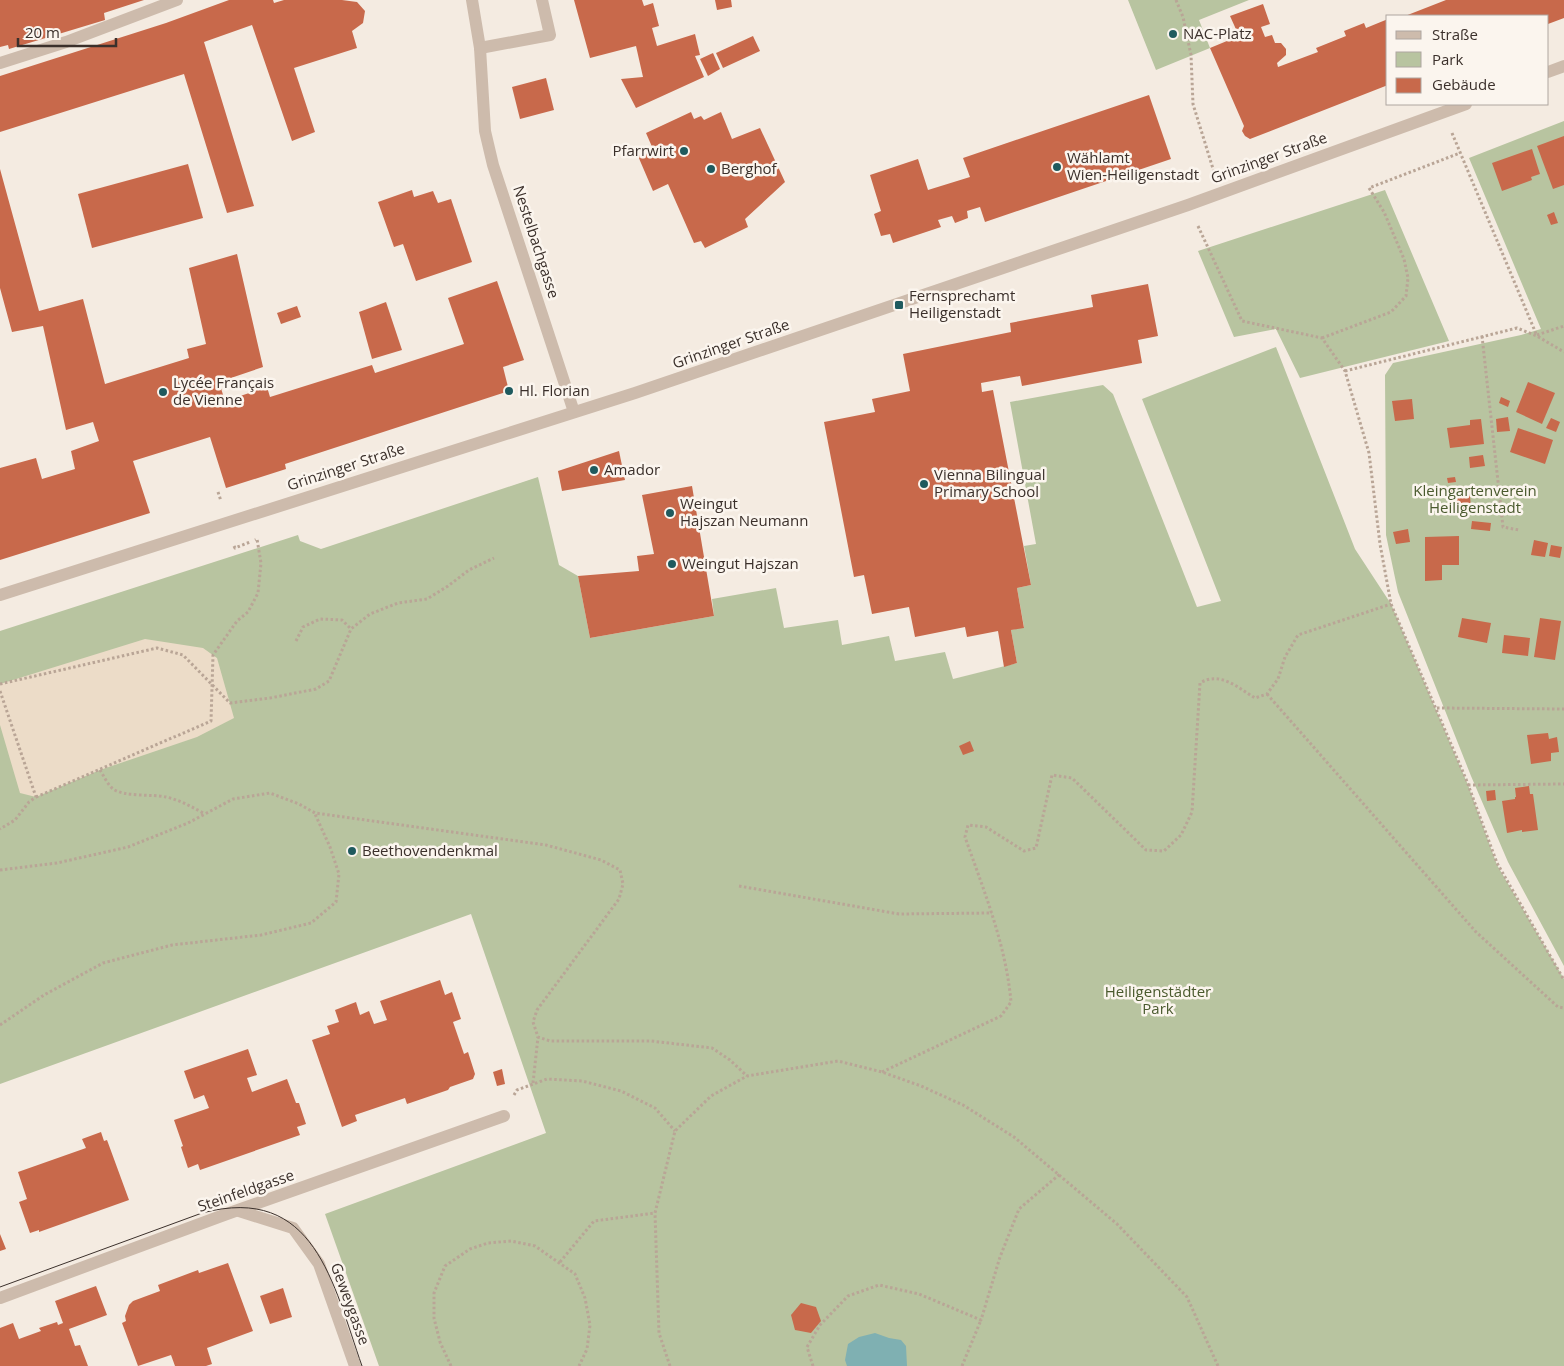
<svg xmlns="http://www.w3.org/2000/svg" width="1564" height="1366" font-family="'Open Sans',sans-serif">
<rect width="100%" height="100%" fill="#f4ebe1"/>
<g fill="#b8c4a0">
<polygon points="1128,0 1249,0 1199,20 1210,48 1156,70"/>
<polygon points="1564,121 1564,966 1508,862 1471,776 1398,592 1386,535 1385,375 1393,363 1521,335 1541,329 1469,158"/>
<polygon points="1385,190 1449,341 1300,378 1276,329 1234,337 1198,251"/>
<polygon points="1276,347 1355,549 1391,604 1468,785 1497,865 1564,979 1564,1366 379,1366 325,1214 546,1133 471,914 0,1084 0,631 298,535 300,541 321,549 538,477 559,565 578,576 590,638 714,616 712,599 776,588 784,628 838,620 842,645 889,636 895,661 945,652 953,679 1017,663 1011,630 1024,627 1017,588 1031,585 1024,546 1036,544 1010,402 1103,385 1113,394 1197,607 1221,601 1142,399"/>
</g>
<polygon fill="#ecdcc8" points="145,639 203,648 217,658 234,718 197,737 100,770 36,797 20,793 0,725 0,684"/>
<polygon fill="#7fb0b2" points="875,1333 889,1338 901,1340 906,1346 907,1366 847,1366 845,1360 848,1344 859,1337"/>
<g fill="#c8694b">
<polygon points="0,0 144,0 104,13 105,20 9,49 8,45 0,47"/>
<polygon points="229,0 273,0 274,3 284,0 342,0 357,2 365,11 363,23 352,31 357,48 294,68 315,132 292,141 252,25 204,42 254,206 227,213 184,74 0,132 0,76 166,23"/>
<polygon points="574,0 642,0 644,6 653,3 659,26 652,28 657,46 695,34 700,55 695,56 704,77 636,108 621,79 643,77 636,46 590,58"/>
<polygon points="715,0 731,0 732,7 717,10"/>
<polygon points="1446,0 1564,0 1564,18 1548,24 1548,16 1405,16"/>
<polygon points="1263,4 1270,24 1261,27 1265,37 1272,35 1275,43 1281,43 1286,49 1286,55 1277,63 1278,67 1318,52 1316,48 1346,36 1344,31 1364,23 1366,28 1388,19 1388,85 1250,139 1245,136 1242,131 1244,126 1210,48 1239,36 1230,16"/>
<polygon points="753,36 760,51 723,68 716,53"/>
<polygon points="713,53 720,69 708,76 700,59"/>
<polygon points="546,78 554,110 520,119 512,87"/>
<polygon points="1149,95 1171,159 985,222 980,207 967,211 968,218 955,223 952,216 938,220 941,227 893,243 890,234 881,236 874,214 881,211 870,175 918,159 928,190 970,177 963,158"/>
<polygon points="691,112 694,119 701,116 704,120 721,112 732,139 760,128 785,182 745,219 748,227 705,248 701,241 694,243 668,184 653,191 638,156 653,149 646,133"/>
<polygon points="1564,136 1564,185 1553,189 1537,146"/>
<polygon points="1532,149 1540,174 1531,177 1532,180 1502,191 1492,163"/>
<polygon points="188,164 203,218 92,248 78,194"/>
<polygon points="0,169 39,311 83,299 105,384 189,358 187,349 206,344 189,268 237,254 263,367 219,382 225,401 267,387 270,397 372,365 375,373 464,344 448,298 497,281 524,360 503,367 509,391 285,464 286,469 226,488 210,437 133,461 150,513 0,560 0,468 36,458 42,479 75,469 71,451 99,441 93,422 66,430 43,326 12,332 0,288"/>
<polygon points="412,190 414,197 433,191 438,203 451,199 472,262 416,281 403,244 394,247 378,202"/>
<polygon points="1554,212 1558,223 1551,225 1547,215"/>
<polygon points="1148,284 1158,336 1138,340 1142,363 1022,386 1020,376 981,383 982,392 993,390 1031,585 1017,588 1024,628 1011,630 1017,663 1004,667 998,631 967,637 965,627 915,637 909,607 872,614 864,575 854,577 824,422 875,412 872,399 910,391 903,354 1011,332 1010,323 1093,307 1091,295"/>
<polygon points="386,302 402,350 372,359 359,312"/>
<polygon points="297,306 301,317 281,324 277,313"/>
<polygon points="1528,382 1555,393 1542,424 1516,412"/>
<polygon points="1501,397 1510,401 1508,407 1499,403"/>
<polygon points="1412,399 1414,419 1395,421 1392,401"/>
<polygon points="1508,417 1510,431 1497,432 1496,419"/>
<polygon points="1551,418 1560,422 1556,432 1546,428"/>
<polygon points="1481,419 1484,444 1450,448 1447,428 1470,425 1470,420"/>
<polygon points="1518,428 1553,440 1545,464 1510,452"/>
<polygon points="619,451 625,480 562,491 558,471"/>
<polygon points="1483,455 1485,466 1470,468 1469,457"/>
<polygon points="1455,477 1456,482 1448,483 1447,478"/>
<polygon points="692,486 714,616 590,638 578,576 639,571 637,556 654,554 642,495"/>
<polygon points="1469,486 1471,507 1468,507 1468,513 1455,515 1455,508 1451,509 1449,488"/>
<polygon points="1472,521 1491,523 1490,531 1471,529"/>
<polygon points="1408,529 1410,542 1396,544 1393,532"/>
<polygon points="1459,536 1459,565 1442,565 1442,580 1425,581 1425,537"/>
<polygon points="1534,540 1548,543 1545,557 1531,555"/>
<polygon points="1551,545 1562,547 1560,558 1549,556"/>
<polygon points="1462,618 1491,623 1487,643 1458,637"/>
<polygon points="1540,618 1561,621 1555,660 1534,657"/>
<polygon points="1504,635 1530,638 1528,656 1502,653"/>
<polygon points="1548,733 1549,739 1557,737 1559,752 1551,753 1551,761 1531,764 1527,735"/>
<polygon points="970,741 974,751 963,755 959,746"/>
<polygon points="1529,786 1530,794 1533,794 1538,830 1522,832 1522,830 1507,833 1502,801 1515,799 1515,797 1516,797 1515,788"/>
<polygon points="1495,790 1496,800 1487,801 1486,791"/>
<polygon points="440,980 445,995 452,992 461,1019 453,1022 464,1054 468,1052 475,1074 473,1079 450,1087 448,1090 407,1104 405,1098 355,1115 357,1121 342,1127 312,1040 330,1034 327,1026 339,1022 335,1010 356,1002 360,1015 369,1011 374,1024 387,1020 380,1001"/>
<polygon points="248,1049 257,1075 247,1078 252,1092 287,1079 296,1103 299,1103 306,1124 297,1127 300,1135 200,1170 198,1164 188,1168 181,1147 183,1146 174,1120 209,1108 204,1095 194,1099 184,1071"/>
<polygon points="502,1069 505,1084 497,1086 493,1072"/>
<polygon points="101,1132 104,1141 107,1140 129,1200 39,1232 39,1230 30,1233 19,1202 27,1199 18,1172 86,1148 82,1139"/>
<polygon points="0,1234 6,1249 0,1251"/>
<polygon points="228,1263 253,1331 207,1348 212,1364 206,1366 175,1366 171,1355 138,1366 122,1323 126,1321 125,1316 129,1305 133,1301 160,1291 158,1285 198,1270 199,1273"/>
<polygon points="96,1286 107,1315 69,1329 75,1346 80,1345 88,1366 0,1366 0,1328 13,1323 19,1339 41,1331 39,1328 57,1322 58,1325 63,1323 55,1301"/>
<polygon points="283,1288 292,1317 270,1324 260,1296"/>
<polygon points="801,1303 816,1307 821,1321 811,1333 795,1330 791,1315"/>
</g>
<g fill="none" stroke-linecap="round" stroke-linejoin="round">
<g stroke="#b9a596" stroke-width="3" stroke-dasharray="2.5 2.5" stroke-linecap="butt">
<polyline points="1176,0 1183,17 1191,55 1193,104 1214,172"/>
<polyline points="1452,133 1537,336"/>
<polyline points="1198,226 1242,321 1322,338 1345,371 1369,453 1380,544 1391,604 1466,779 1497,863 1564,980"/>
<polyline points="1537,335 1564,326"/>
<polyline points="1482,336 1503,527 1519,530"/>
<polyline points="1322,338 1391,312 1406,296 1408,278 1404,259 1384,212 1369,188 1460,153"/>
<polyline points="1345,371 1517,328 1537,336 1564,352"/>
<polyline points="218,492 221,501"/>
<polyline points="234,546 235,548 250,542"/>
<polyline points="296,641 303,627 320,619 342,620 351,629"/>
<polyline points="0,684 157,648 183,655 230,703 270,698 316,689 329,681 351,629 370,614 398,603 427,599 448,586 469,570 494,558"/>
<polyline points="0,691 36,797 29,802 15,820 0,829"/>
<polyline points="1267,694 1476,932 1558,1007 1564,1008"/>
<polyline points="1437,708 1564,709"/>
<path d="M100,770C104,776 107,784 113,789C124,797 153,794 166,797C180,800 192,807 205,814"/>
<polyline points="1468,785 1564,784"/>
<polyline points="36,797 211,721 213,655 237,621 248,612 258,593 261,563 257,539 255,540"/>
<polyline points="0,870 57,863 128,847 188,823 233,799 270,793 299,804 315,813 546,845 601,860 620,870 623,884 619,899 537,1010 533,1022 538,1037 550,1041 651,1041 712,1048 730,1060 747,1076"/>
<polyline points="739,886 899,914 992,913"/>
<polyline points="0,1025 44,995 103,963 172,945 261,935 311,923 336,902 339,874 330,847 315,814"/>
<path d="M882,1072L1001,1016L1011,1002C1006,945 984,891 965,837L968,825L986,827L1024,851L1036,848L1052,775L1072,778L1146,850L1164,851L1181,835L1192,812L1200,683C1220,671 1237,687 1255,698L1267,694L1278,679L1285,657L1298,635L1391,604"/>
<polyline points="533,1083 538,1037"/>
<polyline points="514,1095 517,1090 547,1079 582,1081 621,1091 655,1108 675,1131"/>
<polyline points="560,1262 594,1221 655,1213"/>
<polyline points="451,1366 440,1342 434,1318 434,1293 445,1266 470,1249 488,1243 511,1241 535,1246 575,1274 585,1298 590,1325 587,1349 579,1366"/>
<polyline points="670,1366 659,1333 655,1213 675,1131 711,1096 747,1076 838,1061 882,1072 921,1086 963,1105 1014,1137 1117,1224 1187,1297 1218,1366"/>
<polyline points="813,1366 807,1347 820,1325 848,1296 879,1285 919,1294 981,1320 1000,1257 1019,1209 1060,1174"/>
<polyline points="962,1366 981,1320"/>
</g>
<g stroke="#cdbbac" stroke-width="12">
<polyline points="472,0 480,48 485,131 493,165 574,412"/>
<polyline points="480,48 550,35 542,0"/>
<polyline points="0,63 66,42 177,0"/>
<polyline points="1548,72 1564,66"/>
<polyline points="0,595 635,393 1188,205 1466,104"/>
<polyline points="239,1211 293,1228 319,1264 355,1366"/>
<polyline points="0,1298 224,1215 504,1116"/>
</g>
<path stroke="#3b302b" stroke-width="1" d="M0,1287L202,1213C315,1183 333,1284 362,1366"/>
</g>
<g fill="#1f5a5e" stroke="#fbf5ee" stroke-width="2">
<circle cx="1173" cy="34" r="5"/>
<circle cx="684" cy="151" r="5"/>
<circle cx="1057" cy="167" r="5"/>
<circle cx="711" cy="169" r="5"/>
<rect x="894" y="300" width="10" height="10" rx="2.5"/>
<circle cx="509" cy="391" r="5"/>
<circle cx="163" cy="392" r="5"/>
<circle cx="594" cy="470" r="5"/>
<circle cx="924" cy="484" r="5"/>
<circle cx="670" cy="513" r="5"/>
<circle cx="672" cy="564" r="5"/>
<circle cx="352" cy="851" r="5"/>
</g>
<g text-anchor="middle" stroke-width="5" stroke-linejoin="round" paint-order="stroke">
<g font-size="15" fill="#3b302b" stroke="#fbf5ee" text-anchor="start">
<text x="1183" y="39">NAC-Platz</text>
<text x="674" y="156" text-anchor="end">Pfarrwirt</text>
<text x="1067" y="163">Wählamt<tspan x="1067" dy="17">Wien-Heiligenstadt</tspan></text>
<text x="721" y="174">Berghof</text>
<text x="909" y="301">Fernsprechamt<tspan x="909" dy="17">Heiligenstadt</tspan></text>
<text x="173" y="388">Lycée Français<tspan x="173" dy="17">de Vienne</tspan></text>
<text x="519" y="396">Hl. Florian</text>
<text x="604" y="475">Amador</text>
<text x="934" y="480">Vienna Bilingual<tspan x="934" dy="17">Primary School</tspan></text>
<text x="680" y="509">Weingut<tspan x="680" dy="17">Hajszan Neumann</tspan></text>
<text x="682" y="569">Weingut Hajszan</text>
<text x="362" y="856">Beethovendenkmal</text>
</g>
<g font-size="15" fill="#3b302b" stroke="#fbf5ee">
<text transform="translate(1269 158) rotate(-20)" y="5">Grinzinger Straße</text>
<text transform="translate(536 242) rotate(72)" y="5">Nestelbachgasse</text>
<text transform="translate(731 344) rotate(-19)" y="5">Grinzinger Straße</text>
<text transform="translate(346 467) rotate(-18)" y="5">Grinzinger Straße</text>
<text transform="translate(246 1191) rotate(-19)" y="5">Steinfeldgasse</text>
<text transform="translate(350 1304) rotate(70)" y="5">Geweygasse</text>
</g>
<g font-size="15" fill="#4a5a2e" stroke="#fbf5ee">
<text x="1475" y="496">Kleingartenverein<tspan x="1475" dy="17">Heiligenstadt</tspan></text>
<text x="1158" y="997">Heiligenstädter<tspan x="1158" dy="17">Park</tspan></text>
</g>
</g>
<rect x="1386" y="15" width="162" height="90" fill="#fbf5ee" stroke="#aea6a0"/>
<rect x="1396" y="31" width="25" height="8" fill="#cdbbac" stroke="#aea6a0"/>
<text x="1432" y="40" font-size="15" fill="#3b302b">Straße</text>
<rect x="1396" y="52" width="25" height="15" fill="#b8c4a0" stroke="#aea6a0"/>
<text x="1432" y="65" font-size="15" fill="#3b302b">Park</text>
<rect x="1396" y="78" width="25" height="15" fill="#c8694b" stroke="#aea6a0"/>
<text x="1432" y="90" font-size="15" fill="#3b302b">Gebäude</text>
<path d="M18 38v8h98v-8" fill="none" stroke="#3b302b" stroke-width="2.5"/>
<text x="25" y="38" font-size="15" fill="#3b302b" stroke="#fbf5ee" stroke-width="4" paint-order="stroke">20 m</text>
</svg>
